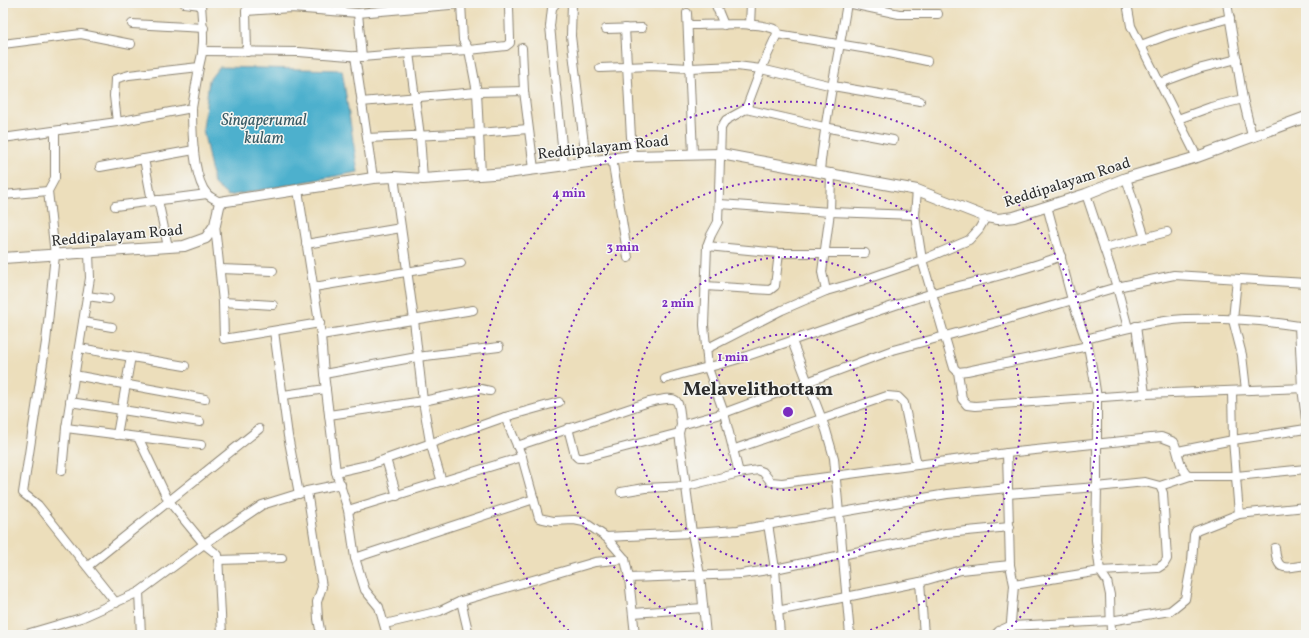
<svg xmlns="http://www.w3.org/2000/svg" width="1309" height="638" font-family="Vollkorn,serif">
<rect width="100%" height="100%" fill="#f6f6f2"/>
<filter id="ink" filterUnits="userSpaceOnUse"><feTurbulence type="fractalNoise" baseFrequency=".025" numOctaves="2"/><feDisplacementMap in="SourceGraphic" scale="8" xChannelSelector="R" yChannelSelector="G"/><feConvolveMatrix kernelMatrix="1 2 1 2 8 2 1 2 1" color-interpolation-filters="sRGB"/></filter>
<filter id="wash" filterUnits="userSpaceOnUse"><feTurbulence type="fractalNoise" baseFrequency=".012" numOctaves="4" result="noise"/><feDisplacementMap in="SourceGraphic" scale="16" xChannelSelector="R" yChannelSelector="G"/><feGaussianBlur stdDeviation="0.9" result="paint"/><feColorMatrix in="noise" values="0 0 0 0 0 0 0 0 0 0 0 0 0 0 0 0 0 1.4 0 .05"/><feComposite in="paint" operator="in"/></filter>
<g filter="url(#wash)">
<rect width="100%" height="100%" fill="#ecdebb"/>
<polygon fill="#4eb0cd" stroke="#3c6e7c" points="219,67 342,70 358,172 228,196 214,184 203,129 209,80"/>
</g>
<g filter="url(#ink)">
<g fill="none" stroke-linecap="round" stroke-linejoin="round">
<defs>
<g id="minor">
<polyline points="184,3 201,5"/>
<polyline points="461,3 463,40 469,50 477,92 481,175"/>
<polyline points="556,3 552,8 550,26 564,165"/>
<polyline points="572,3 571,36 586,161"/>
<polyline points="715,3 724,25"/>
<polyline points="847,3 899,14 938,14"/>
<polyline points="1127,3 1131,26 1197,157"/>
<polyline points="1227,3 1243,99 1252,136"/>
<polyline points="358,13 362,57"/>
<polyline points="687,13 693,154"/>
<polyline points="132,24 204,28"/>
<path d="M688,25C708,25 760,21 776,30L777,34L761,69L746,109"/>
<polyline points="750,25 751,3"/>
<polyline points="625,28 632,156"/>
<polyline points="606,29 642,28"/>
<polyline points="777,34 880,51 927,61"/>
<polyline points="3,44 81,34 131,44"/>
<polyline points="1141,45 1168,35 1230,18"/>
<polyline points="522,48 524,91 534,169"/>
<polyline points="203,51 299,52 362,57 409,53 420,136 423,179"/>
<polyline points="247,52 246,11 291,8 358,13 461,4"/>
<polyline points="409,53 469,50 506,46 510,43 510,39 509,8"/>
<polyline points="355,56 373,178"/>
<polyline points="600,68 651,66 690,68 737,66 761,69 833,86 920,101"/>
<polyline points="1160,83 1198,69 1237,59"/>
<polyline points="361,102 477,92 524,91"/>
<polyline points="192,108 199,67"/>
<polyline points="1178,119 1211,107 1243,99"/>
<path d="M117,122L114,96L115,79L129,75L199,67C206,43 202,27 201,3"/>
<polyline points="55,131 55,178 48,191 55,255 46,342 23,493 38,505 116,603"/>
<path d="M3,138L117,122L192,108C192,129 193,178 207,194C210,197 216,200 220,202"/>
<polyline points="367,138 479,133 528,129"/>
<polyline points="612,158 628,258"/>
<polyline points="144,159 152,201"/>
<polyline points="100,167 194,150"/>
<path d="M820,171C825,115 838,59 847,3"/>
<polyline points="831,173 830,212 822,272 826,291 861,281 922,260 915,215"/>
<polyline points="394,177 414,320 423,401 430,442 442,482"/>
<polyline points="1126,178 1145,238"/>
<polyline points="298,190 321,335 324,374 336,472 348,510 355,558 365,590 379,607 387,635"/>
<polyline points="1086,194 1117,287 1128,328"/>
<polyline points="3,195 48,191"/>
<polyline points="158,200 168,247"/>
<polyline points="720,204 830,212 915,215 917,190"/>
<polyline points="115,206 207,194"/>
<polyline points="986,217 979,229 969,240 922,260 954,368 958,372 967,371 1088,346"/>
<polyline points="215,225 223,302 224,339 320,323"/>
<polyline points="306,244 401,228"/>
<polyline points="707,246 779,253 865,253"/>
<polyline points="1104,248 1167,232"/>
<polyline points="220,269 273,271"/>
<polyline points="1237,279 1233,320 1242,355 1246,390"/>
<polyline points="705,286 770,290 775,286 779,253"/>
<polyline points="314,287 461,263"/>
<polyline points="87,296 109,299"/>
<polyline points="223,302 273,305"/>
<polyline points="83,322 112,327"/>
<polyline points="1136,326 1145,394"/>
<polyline points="274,331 288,436 299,494"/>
<polyline points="321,335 473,310"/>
<path d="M1086,339C1118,331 1151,321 1185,319C1222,318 1262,320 1299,326L1302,388L1306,419"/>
<polyline points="792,341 826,430 834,458 850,635"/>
<polyline points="79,348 185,366"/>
<polyline points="706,349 782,310 826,291"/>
<polyline points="958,372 962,399 967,405 975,406 1145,394 1306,388"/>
<polyline points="324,374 417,357 499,347"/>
<polyline points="74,375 205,399"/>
<path d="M665,379C689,371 713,367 738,359C802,338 865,314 930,294C974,281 1019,273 1061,256"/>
<polyline points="1232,391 1233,440 1239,514 1306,507"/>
<polyline points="283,395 326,389"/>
<polyline points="70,402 200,422"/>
<polyline points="329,415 423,401 481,389 490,391"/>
<polyline points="505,417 559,402"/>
<polyline points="66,428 201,445"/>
<polyline points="568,428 575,455 578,458 583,458 679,433 681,425 724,413 893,350 1001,321 1117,287 1174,275 1306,283"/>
<polyline points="117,435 131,356"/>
<polyline points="138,437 168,500 204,544 218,555 222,635"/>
<path d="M517,446L649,402C678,396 679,395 681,425"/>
<polyline points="735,449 887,396 898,397 904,403 917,465"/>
<polyline points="1178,451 1233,440 1306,429"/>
<polyline points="1007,453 1010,565 1014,585 1010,635"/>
<polyline points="386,459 397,496"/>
<polyline points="62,471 66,428 90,278 89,253"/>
<polyline points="336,472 372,464 505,417 522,457"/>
<path d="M739,473L758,470L763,472L771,482L782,483L1007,453L1161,437L1174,442C1179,453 1179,470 1190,476H1236L1306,469"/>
<polyline points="1160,486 1190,476"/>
<polyline points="307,491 322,587 317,602 318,619 321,635"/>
<polyline points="621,492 645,488 687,486 739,473 724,413 708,368 704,325 707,246 711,235 718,222 721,128 726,120 746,109 824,127 893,140"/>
<polyline points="1008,494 1097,487 1097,398 1094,378 1088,346 1072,300 1047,206"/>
<polyline points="348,510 522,457 539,518 553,521 574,520 584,522 606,537 625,559 629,578 635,635"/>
<polyline points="768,524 775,569 780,635"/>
<polyline points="606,537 692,533 679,433"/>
<path d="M1275,548C1277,573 1285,568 1306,565"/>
<polyline points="355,558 534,499"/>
<polyline points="218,560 282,558"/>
<polyline points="88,566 259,429"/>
<polyline points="629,578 741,574 775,569 946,533 1010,527"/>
<polyline points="920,582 924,635"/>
<polyline points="1014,585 1100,571 1158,568 1164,564 1167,559 1163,493 1160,486 1145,482 1097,487 1096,540 1100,571 1107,581 1110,595 1111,635"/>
<polyline points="139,592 141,635"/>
<polyline points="461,601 469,635"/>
<polyline points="777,611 920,582 961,570 1010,565"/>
<polyline points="633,613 703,608"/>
<polyline points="385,624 440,611 461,601 595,562 625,559"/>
<polyline points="23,635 81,618 139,592 204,544 262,505 307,491 341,484"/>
<polyline points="706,635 700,575 692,533 738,530 947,494 1008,488"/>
<polyline points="995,635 999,631 1010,626 1110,621 1170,611 1185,599 1192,561 1194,535 1196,531 1239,514"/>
</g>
<polyline id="major" points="3,258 184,246 206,238 215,225 220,202 373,178 394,177 423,179 507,173 632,156 721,154 917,190 986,217 998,219 1014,217 1086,194 1126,178 1197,157 1306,117"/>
</defs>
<use href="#minor" stroke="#8c8473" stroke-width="10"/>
<use href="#major" stroke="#8c8473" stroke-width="12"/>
<use href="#minor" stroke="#fff" stroke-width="8"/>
<use href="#major" stroke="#fff" stroke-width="10"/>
</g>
</g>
<g fill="none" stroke="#7b2cbf" stroke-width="2" stroke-dasharray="2 4">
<circle cx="788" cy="412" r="78"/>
<circle cx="788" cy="412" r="155"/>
<path d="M720 635A233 233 0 1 1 856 635"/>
<path d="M573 635A310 310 0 1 1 1003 635"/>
</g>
<g text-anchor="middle" stroke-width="3" stroke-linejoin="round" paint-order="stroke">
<g font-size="15" fill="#2b2b2b" stroke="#f6f6f2">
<text transform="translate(603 147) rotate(-6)" y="5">Reddipalayam Road</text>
<text transform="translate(1067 182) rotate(-18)" y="5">Reddipalayam Road</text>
<text transform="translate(117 235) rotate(-5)" y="5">Reddipalayam Road</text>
</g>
<g font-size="16" font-style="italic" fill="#375a64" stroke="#f6f6f2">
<text x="264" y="125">Singaperumal<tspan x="264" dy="18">kulam</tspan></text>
</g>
<g font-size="19" font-weight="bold" fill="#2b2b2b" stroke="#f6f6f2">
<text x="758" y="395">Melavelithottam</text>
</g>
</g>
<circle cx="788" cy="412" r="6" fill="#7b2cbf" stroke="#f6f6f2" stroke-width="2"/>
<g font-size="12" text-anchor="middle" font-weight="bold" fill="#7b2cbf" stroke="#f6f6f2" stroke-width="3" stroke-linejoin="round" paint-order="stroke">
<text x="569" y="197">4 min</text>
<text x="623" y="251">3 min</text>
<text x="678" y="307">2 min</text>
<text x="733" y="361">1 min</text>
</g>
<rect width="1309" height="638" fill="none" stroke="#f6f6f2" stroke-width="16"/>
</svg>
